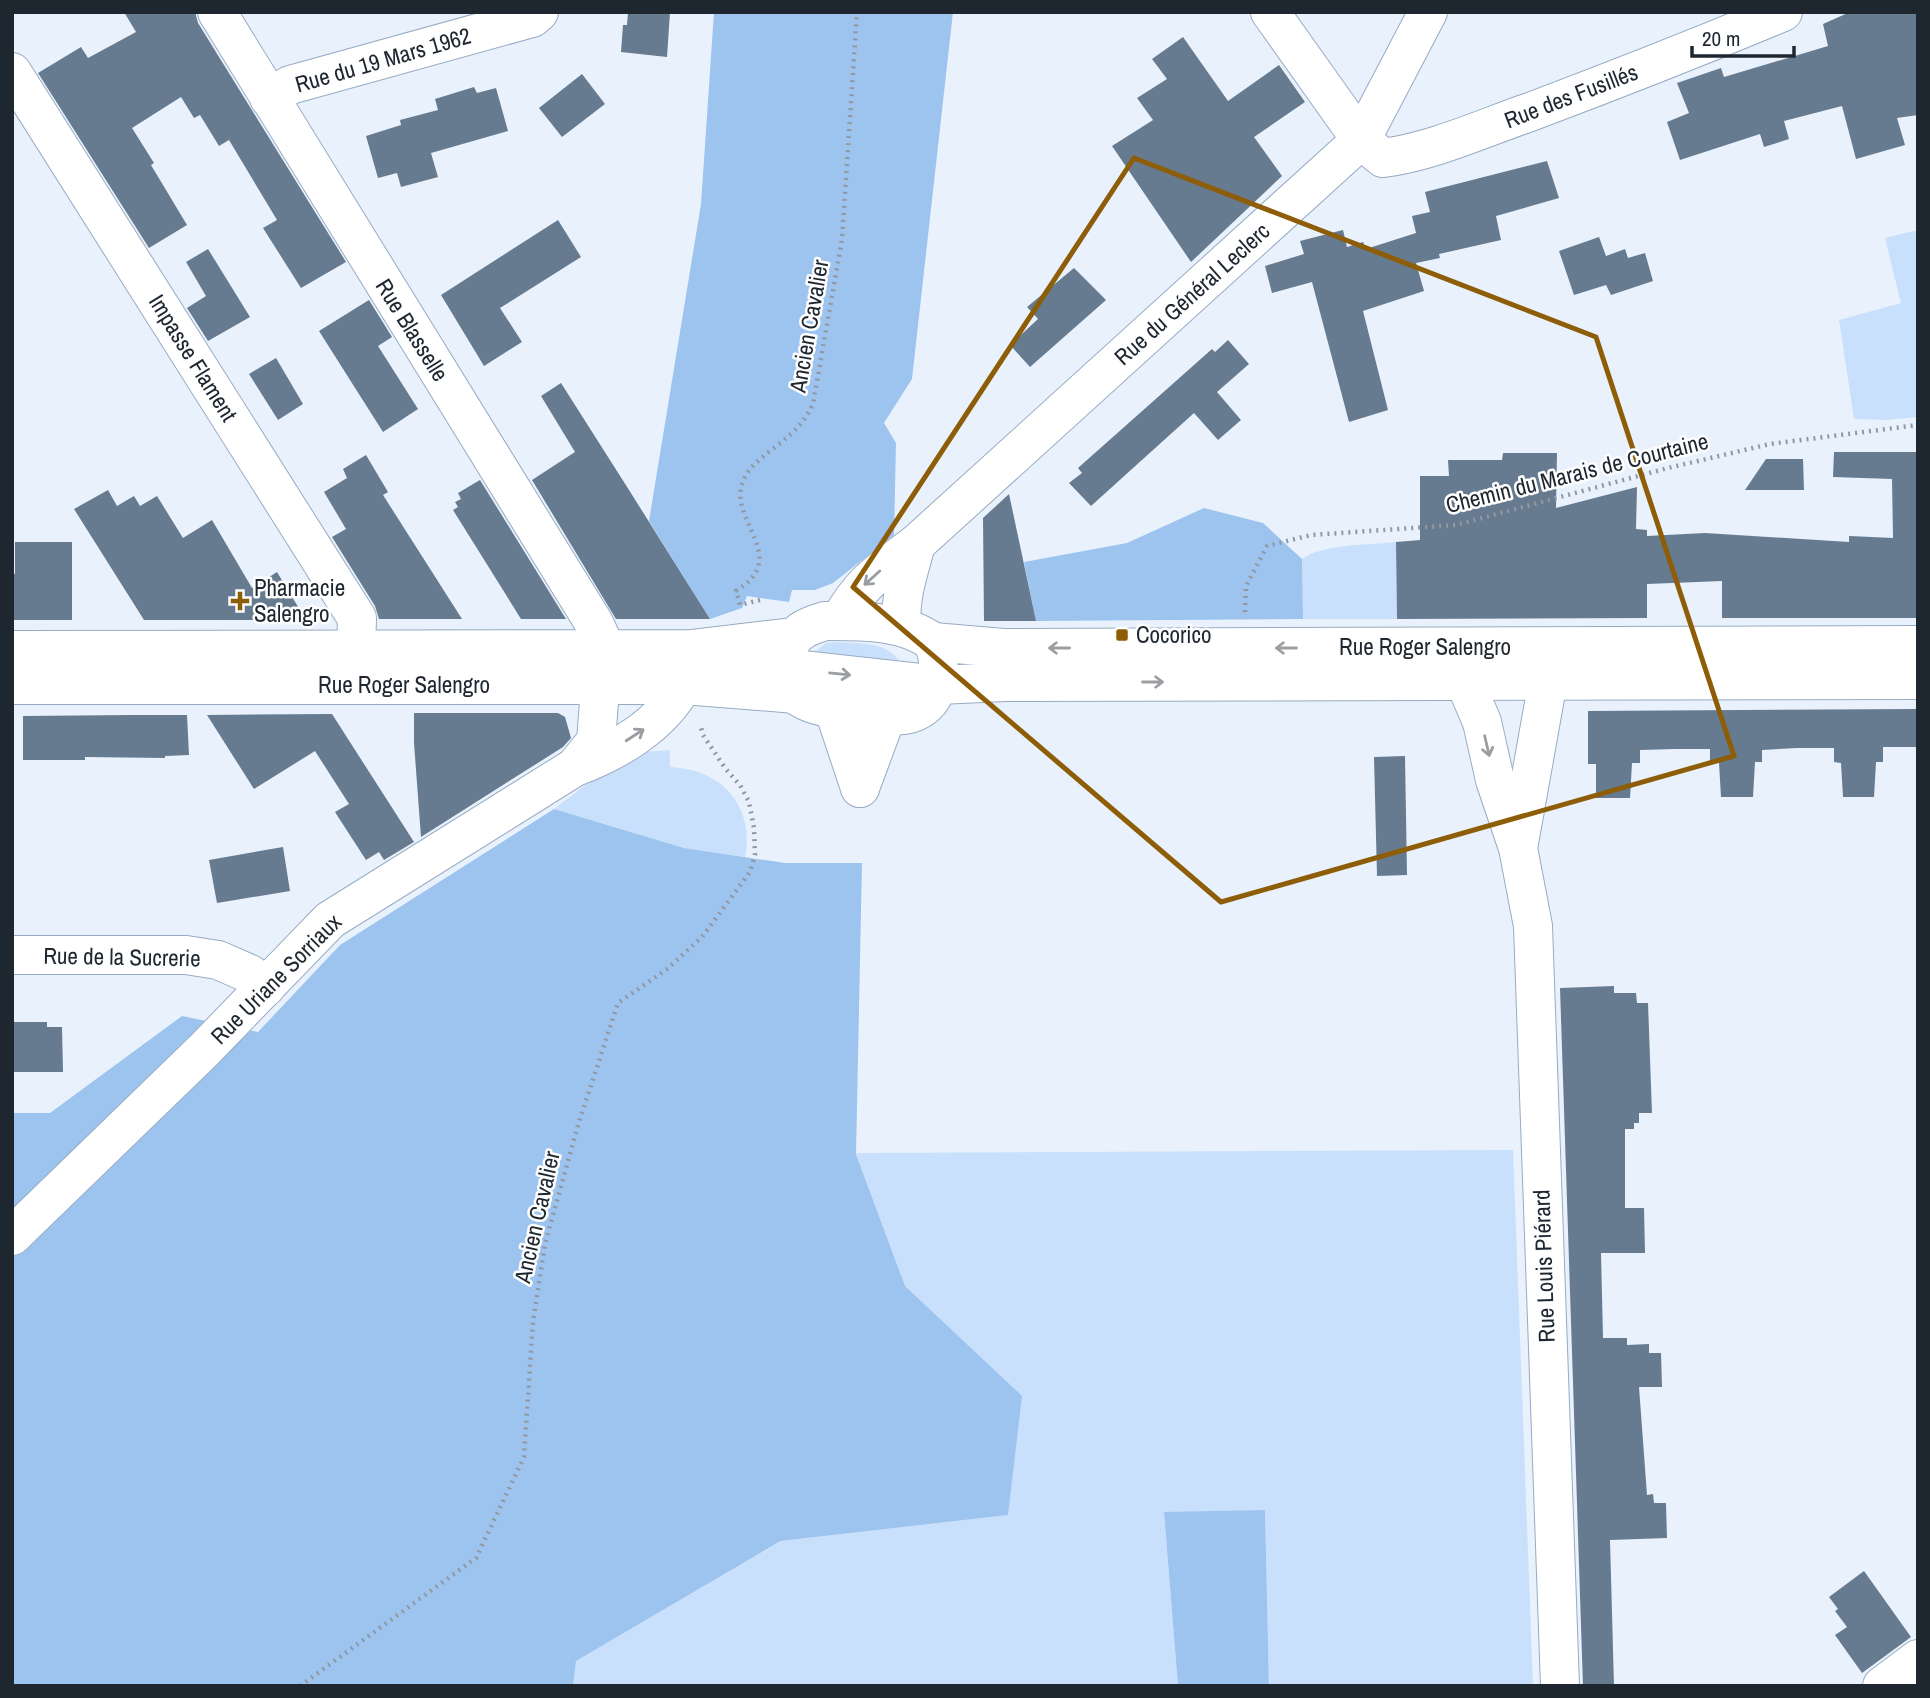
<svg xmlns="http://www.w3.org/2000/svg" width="1930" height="1698" font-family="'Archivo Narrow',sans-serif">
<rect width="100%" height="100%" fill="#e9f2fc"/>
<g fill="#c8e0fc">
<polygon points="1918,230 1918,417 1887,420 1854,419 1839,320 1901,303 1885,238"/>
<path d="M1396,542L1397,619H1303L1302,559C1323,544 1369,545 1396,542Z"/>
<path d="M834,642C857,644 885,640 899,661L811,655L826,643Z"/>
<path d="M670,750V767C721,769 755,805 745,857L684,848L554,809L621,758L642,752Z"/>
<polygon points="1513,1150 1533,1686 1269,1686 1265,1510 1164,1513 1178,1686 573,1686 576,1661 782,1541 1008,1515 1021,1396 905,1286 856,1153"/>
</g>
<g fill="#9dc3ef">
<polygon points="714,12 953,12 912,379 884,423 896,443 894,535 833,583 815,590 792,590 789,602 747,596 742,608 710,619 649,521 701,204"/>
<polygon points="1204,508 1263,523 1302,559 1303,619 1036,621 1024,562 1127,543"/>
<polygon points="554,809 684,848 785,863 862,863 856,1154 905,1286 1022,1396 1008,1515 781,1541 576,1661 573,1686 12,1686 12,1113 50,1113 182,1016 258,1032 340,945"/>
<polygon points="1265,1510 1269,1686 1178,1686 1164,1512"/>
</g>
<g fill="#667a90">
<polygon points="124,12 195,12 198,23 346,262 301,288 263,228 277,220 229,140 219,146 200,115 194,118 181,97 132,128 154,163 151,165 187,225 149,248 38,73 81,47 88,58 136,32"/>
<polygon points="628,12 670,12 667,57 621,52 623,25 627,25"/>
<polygon points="1850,12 1918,12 1918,115 1897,118 1905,145 1856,159 1842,106 1784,121 1789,139 1764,147 1760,134 1680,160 1667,122 1689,113 1677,83 1721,68 1724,77 1828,46 1823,24"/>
<polygon points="1183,37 1228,101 1279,65 1305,102 1254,137 1282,176 1191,262 1112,146 1153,120 1137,98 1167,79 1152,59"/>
<polygon points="582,74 605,104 562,137 539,108"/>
<polygon points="474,87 477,93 496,88 508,131 431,153 438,177 401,187 397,173 378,178 366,136 401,125 400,120 438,110 435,99"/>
<polygon points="1547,161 1559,198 1496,216 1501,240 1439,254 1440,258 1416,263 1424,291 1363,311 1388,410 1349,422 1312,282 1272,293 1265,266 1304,254 1300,241 1343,230 1347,247 1363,242 1366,249 1416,233 1412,216 1430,212 1425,192"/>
<polygon points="558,220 581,257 500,308 522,342 484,366 441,295"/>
<polygon points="1599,237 1606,256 1625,249 1628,258 1645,253 1653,281 1611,295 1606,285 1574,295 1559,251"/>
<polygon points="208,249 250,317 208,341 187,308 206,296 186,262"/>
<polygon points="1074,268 1106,300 1030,367 1010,345 1038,319 1027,307"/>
<polygon points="369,300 392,337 378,346 418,409 383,432 319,331"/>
<polygon points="1228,340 1249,364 1217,392 1241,420 1218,440 1194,413 1091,506 1069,483 1082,473 1078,468 1212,349 1215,352"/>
<polygon points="276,358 303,404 278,420 249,374"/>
<polygon points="561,383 629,490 710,619 616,619 532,480 575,452 541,396"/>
<polygon points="1834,452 1918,452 1918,618 1722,618 1722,581 1647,584 1647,618 1397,619 1396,542 1420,540 1420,476 1449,476 1448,460 1502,460 1503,453 1557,453 1556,508 1637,487 1636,529 1647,530 1647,536 1705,533 1849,542 1849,536 1893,538 1892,479 1833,477"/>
<polygon points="366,455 388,492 383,495 462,619 379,619 375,606 332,537 346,529 324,492 347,478 343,469"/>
<polygon points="1766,459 1803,459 1804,490 1745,490"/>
<polygon points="480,480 566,619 521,619 453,510 458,507 455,502 461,499 458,493"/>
<polygon points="108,490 117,506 134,496 140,506 157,496 183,538 212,520 252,588 277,572 306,620 144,620 74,509"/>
<polygon points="1009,494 1028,583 1036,621 984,621 983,518"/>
<polygon points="15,542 72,542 72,620 12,620 12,574 15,574"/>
<polygon points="1918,709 1918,747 1883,747 1883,762 1876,762 1874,797 1843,797 1841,763 1834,762 1834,748 1797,748 1762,750 1762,762 1755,762 1753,797 1721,797 1719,763 1710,762 1710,749 1675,749 1640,750 1640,763 1632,763 1630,798 1596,798 1596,764 1588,764 1588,711"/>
<polygon points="414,713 558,713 565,717 571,738 563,747 421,837 414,743"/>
<polygon points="332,714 414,842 384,860 379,852 366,860 335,812 349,804 315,751 254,789 207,715"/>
<polygon points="131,715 187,715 189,755 165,756 165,758 85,757 85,760 23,760 23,716"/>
<polygon points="1405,756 1407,875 1377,876 1374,757"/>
<polygon points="283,847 290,891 217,903 209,860"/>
<polygon points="1614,986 1614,993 1636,993 1637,1003 1648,1003 1652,1113 1639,1113 1639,1123 1634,1123 1634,1129 1625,1129 1625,1208 1644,1208 1645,1253 1601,1253 1603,1338 1627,1338 1627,1345 1649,1344 1649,1353 1661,1353 1662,1387 1639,1387 1647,1495 1653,1494 1654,1503 1666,1503 1667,1538 1610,1540 1614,1686 1583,1686 1560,988"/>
<polygon points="12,1022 47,1022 47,1027 62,1027 63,1072 12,1072"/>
<polygon points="1864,1571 1911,1637 1862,1673 1835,1635 1847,1627 1835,1611 1838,1609 1829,1597"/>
</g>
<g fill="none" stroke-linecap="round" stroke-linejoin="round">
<defs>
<g id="minor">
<polyline points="217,12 594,623 606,649"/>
<path d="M1270,12L1361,140L1383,158C1434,151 1481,129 1530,112C1615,80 1699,47 1783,12"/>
<polyline points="12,72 357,618 356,649"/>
<polyline points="269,98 290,85 532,18 539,12"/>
<path d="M840,621C859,583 883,569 916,544L1361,140L1428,12"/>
<path d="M902,626C899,597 909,572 916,544"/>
<polyline points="651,667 784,668 938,685"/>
<polyline points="1465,682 1482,722 1495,780 1518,848 1533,926 1560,1686"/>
<polyline points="834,710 860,788"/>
<polyline points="575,767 596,741 599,702 592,684"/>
<polyline points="860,788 887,715"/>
<polyline points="1519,843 1548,681"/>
<polyline points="12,955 186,955 218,960 250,974 266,987"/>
<path d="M12,1236L204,1050L330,920L575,767C616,752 662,725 683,685"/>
<polyline points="1882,1686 1918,1659"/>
</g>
<g id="major">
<path d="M825,621C862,621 902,620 933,642C944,671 941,709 904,715C890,717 875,714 861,712C827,709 770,704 786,653C793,632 805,627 825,621Z"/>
<polyline points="933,642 1003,648 1918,645"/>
<polyline points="12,650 691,649 793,637"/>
<polyline points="12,685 683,685 796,694"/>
<polyline points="938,685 1005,682 1918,680"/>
</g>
</defs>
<use href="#minor" stroke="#96abc3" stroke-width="40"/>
<use href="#major" stroke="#96abc3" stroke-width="40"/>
<g stroke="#9099a3" stroke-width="4.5" stroke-dasharray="2 5" stroke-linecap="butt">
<path d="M760,600L740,605L736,591C791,557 730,523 742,484C748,463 775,449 791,434C801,425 807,416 813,404L842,239L857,12"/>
<polyline points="1245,612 1246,586 1267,546 1311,535 1456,525 1668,468 1770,444 1918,425"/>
<polyline points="300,1686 476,1558 524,1457 533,1321 545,1244 578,1125 618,1003 667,969 702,937 750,872 755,855 754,828 749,802 740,785 725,768 703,735 700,724"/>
</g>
<use href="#minor" stroke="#fff" stroke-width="38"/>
<use href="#major" stroke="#fff" stroke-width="38"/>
</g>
<defs><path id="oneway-shaft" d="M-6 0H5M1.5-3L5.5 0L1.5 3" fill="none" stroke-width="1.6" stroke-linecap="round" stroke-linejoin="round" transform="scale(1.75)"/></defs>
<g stroke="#9a9da2">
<use href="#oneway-shaft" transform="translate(872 578) rotate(138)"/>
<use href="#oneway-shaft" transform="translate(1059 648) rotate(180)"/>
<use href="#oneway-shaft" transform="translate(1286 648) rotate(180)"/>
<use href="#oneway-shaft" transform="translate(840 674) rotate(6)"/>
<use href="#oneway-shaft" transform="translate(1153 682)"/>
<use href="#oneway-shaft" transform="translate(635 735) rotate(-33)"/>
<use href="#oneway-shaft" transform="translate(1487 746) rotate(77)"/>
</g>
<path fill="none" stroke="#8e5d08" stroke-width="5" stroke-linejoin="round" d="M1134,158L1596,337L1734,756L1221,902L853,587Z"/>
<g fill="#8e5d08" stroke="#fefefe" stroke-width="2.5">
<path d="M236.5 590.5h7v7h7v7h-7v7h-7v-7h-7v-7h7z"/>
<rect x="1115" y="628" width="14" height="14" rx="3.5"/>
</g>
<g text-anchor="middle" stroke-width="5" stroke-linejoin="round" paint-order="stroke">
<g font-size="23" fill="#1e2630" stroke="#fefefe">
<text transform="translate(383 60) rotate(-16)" y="8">Rue du 19 Mars 1962</text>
<text transform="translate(1571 96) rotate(-21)" y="8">Rue des Fusillés</text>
<text transform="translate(1192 294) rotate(-42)" y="8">Rue du Général Leclerc</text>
<text transform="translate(809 326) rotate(-80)" y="8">Ancien Cavalier</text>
<text transform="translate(412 330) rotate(58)" y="8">Rue Blasselle</text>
<text transform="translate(193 358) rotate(58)" y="8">Impasse Flament</text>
<text transform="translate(1577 473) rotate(-14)" y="8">Chemin du Marais de Courtaine</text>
<text x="1425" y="655">Rue Roger Salengro</text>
<text x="404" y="693">Rue Roger Salengro</text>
<text transform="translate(122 957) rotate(1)" y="8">Rue de la Sucrerie</text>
<text transform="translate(276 979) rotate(-45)" y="8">Rue Uriane Sorriaux</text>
<text transform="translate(537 1217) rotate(-77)" y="8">Ancien Cavalier</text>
<text transform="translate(1544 1266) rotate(-92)" y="8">Rue Louis Piérard</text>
</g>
<g font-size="23" fill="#1e2630" stroke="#fefefe" text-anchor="start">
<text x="254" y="596">Pharmacie<tspan x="254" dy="26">Salengro</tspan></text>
<text x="1136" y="643">Cocorico</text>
</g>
</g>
<rect width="1930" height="1698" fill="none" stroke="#1e2630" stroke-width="28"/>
<path d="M1692 46v10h102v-10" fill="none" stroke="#1e2630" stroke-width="3.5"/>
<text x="1702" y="46" font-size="21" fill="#1e2630" stroke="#fefefe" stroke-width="5" paint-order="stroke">20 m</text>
</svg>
